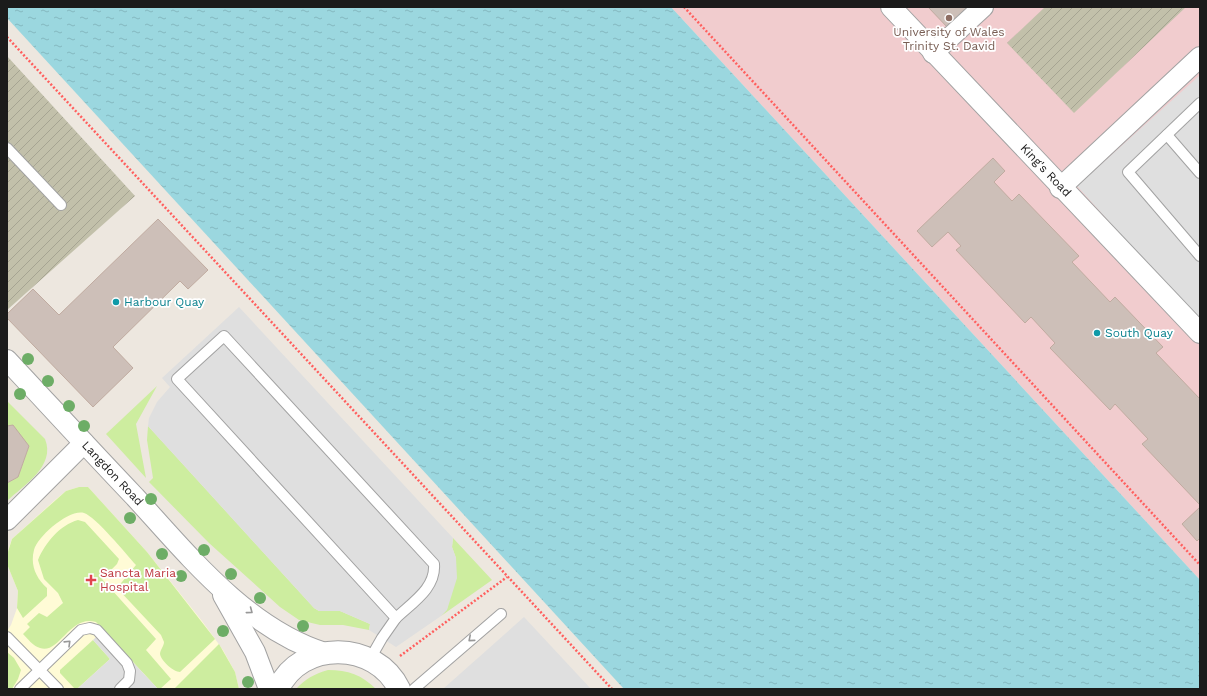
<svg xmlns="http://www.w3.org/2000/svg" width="1207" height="696" font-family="'Work Sans',sans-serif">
<defs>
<pattern id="construction-furrows" width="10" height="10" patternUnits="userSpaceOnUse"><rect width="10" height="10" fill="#c2c0aa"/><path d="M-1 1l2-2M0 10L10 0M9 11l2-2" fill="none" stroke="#a6a492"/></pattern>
<pattern id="water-ripples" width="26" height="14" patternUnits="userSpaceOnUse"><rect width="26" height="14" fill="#9bd7df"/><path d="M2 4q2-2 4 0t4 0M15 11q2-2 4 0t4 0" fill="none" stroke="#85b8bf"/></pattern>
</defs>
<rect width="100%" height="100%" fill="#ede7df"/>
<polygon fill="#f1ccce" points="671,7 1200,7 1200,580"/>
<polygon fill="#fffbd6" points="79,487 88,487 147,552 202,621 223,650 235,672 239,689 7,689 7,631 11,625 17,608 18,591 7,564 9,547 12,539 55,500 66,491"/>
<g fill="url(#construction-furrows)">
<polygon points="1045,7 1186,7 1074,113 1007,43"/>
<polygon points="7,56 135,196 7,310"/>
</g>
<g fill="#cded9f">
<polygon points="157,386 136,424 146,478 106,434"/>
<path d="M7,401L45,439C56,466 24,485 7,501V483L18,477L29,446L7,426Z"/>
<polygon points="148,426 314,608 319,611 340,611 370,624 369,630 343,625 320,625 299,620 280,607 209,543 149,482 153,478 147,440"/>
<path d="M79,487H88L147,552L215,639L180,672C174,672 161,661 160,654C160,650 164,646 164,642L161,635L117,588L136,565C126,554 96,517 84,513C69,509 38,536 34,550C30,565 36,578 47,588V596L23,618L17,608L18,591L7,564V555L12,539L66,491Z"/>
<path d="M78,520L85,522L119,559L117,564L102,579L156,639L146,650L171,679L160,689H158L96,622C70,614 59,655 40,648C33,646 28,639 23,634L30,627L27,624L39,613L47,617L63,603L58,593L44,579L38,560C45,543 60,525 78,520Z"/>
<polygon points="453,538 492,580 441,616 447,609 456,558 452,547"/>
<polygon points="93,640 110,659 77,689 75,689 60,673 60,670"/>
<polygon points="219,644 235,672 239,689 174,689"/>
<polygon points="7,652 14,658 21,670 18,679 12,689 7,689"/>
<path d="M328,670C348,670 362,675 376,689H296C305,679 314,674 328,670Z"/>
</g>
<g fill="#dfdfdf">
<polygon points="1200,75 1200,322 1077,186"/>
<polygon points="239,307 453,538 452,547 456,558 457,578 447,610 441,616 396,647 369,630 370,624 340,611 319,611 314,608 148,426 149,418 157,402 170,387 162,378"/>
<polygon points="524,617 591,689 443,689"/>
<polygon points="103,630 158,689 77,689 110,659 93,640"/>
</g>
<polygon fill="url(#water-ripples)" points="7,7 671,7 1200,580 1200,689 624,689 7,18"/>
<g fill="#cdbfb8" stroke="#c0aba0">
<polygon points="928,7 972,7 949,29"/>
<polygon points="993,158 1005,171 994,182 1012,201 1019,194 1079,256 1072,262 1110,302 1115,297 1163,347 1156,353 1200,399 1200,505 1142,444 1148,439 1115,404 1110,410 1050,348 1055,343 1031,317 1025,323 956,250 961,246 948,232 932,247 917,231"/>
<polygon points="158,219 208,270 188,289 180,281 113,347 133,368 93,407 7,318 7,314 33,289 59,315"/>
<polygon points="13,425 29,446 18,477 7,483 7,426"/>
<polygon points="1200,507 1200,538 1197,541 1182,524"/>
</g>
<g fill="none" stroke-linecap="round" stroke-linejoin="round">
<defs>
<g id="service">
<polyline points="1200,103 1128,172 1200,256"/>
<polyline points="1167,135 1200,173"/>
<polyline points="7,148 61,205"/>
<path d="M224,336L434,564C436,588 413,602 396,618L177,379Z"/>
<polyline points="7,637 58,689"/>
<polyline points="370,659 382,638 396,618"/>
<polyline points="20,689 81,630 90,628 97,630 127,663 130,671 129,680 120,689"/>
<polyline points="414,689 501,614"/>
</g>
<g id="minor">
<path id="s1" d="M891,7L1200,333"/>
<polyline points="933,53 983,7"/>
<polyline points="1060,188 1200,57"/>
<path id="s2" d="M7,360C50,406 92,452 135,497C188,555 247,629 325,653"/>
<polyline points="7,520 84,443"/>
<polyline points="223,595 255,652 269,689"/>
</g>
<path id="tertiary" d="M278,689C301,639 376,641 399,689"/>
</defs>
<use href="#service" stroke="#a2a2a2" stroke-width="12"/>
<use href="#minor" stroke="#a2a2a2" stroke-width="22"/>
<use href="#tertiary" stroke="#a2a2a2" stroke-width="24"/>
<g stroke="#ff5f5e" stroke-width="2.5" stroke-dasharray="2 2" stroke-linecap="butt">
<polyline points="684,7 1200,565"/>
<polyline points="7,37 612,689"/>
<polyline points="400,656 507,577"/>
</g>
<use href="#service" stroke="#fff" stroke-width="10"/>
<use href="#minor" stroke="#fff" stroke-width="20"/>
<use href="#tertiary" stroke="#fff" stroke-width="22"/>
</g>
<g fill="#6dad66">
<circle cx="28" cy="359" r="6"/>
<circle cx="48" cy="381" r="6"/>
<circle cx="20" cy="394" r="6"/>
<circle cx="69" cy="406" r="6"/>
<circle cx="84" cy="426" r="6"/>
<circle cx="151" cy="499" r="6"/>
<circle cx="130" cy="518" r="6"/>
<circle cx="204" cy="550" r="6"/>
<circle cx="162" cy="554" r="6"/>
<circle cx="231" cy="574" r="6"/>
<circle cx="181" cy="576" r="6"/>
<circle cx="260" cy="598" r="6"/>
<circle cx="303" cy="626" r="6"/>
<circle cx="223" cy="631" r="6"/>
<circle cx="248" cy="682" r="6"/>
</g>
<defs><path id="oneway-chevron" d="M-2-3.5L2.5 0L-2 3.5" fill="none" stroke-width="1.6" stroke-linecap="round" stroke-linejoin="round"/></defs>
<g stroke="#989898">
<use href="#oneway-chevron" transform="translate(250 611) rotate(37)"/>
<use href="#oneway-chevron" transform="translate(471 639) rotate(139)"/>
<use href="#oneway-chevron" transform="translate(68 643) rotate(-44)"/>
</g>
<circle fill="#8d6e63" stroke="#fff" stroke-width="1.5" cx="949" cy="18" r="4"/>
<g fill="#0f9aa8" stroke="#fff" stroke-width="1.5">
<circle cx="116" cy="302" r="4"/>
<circle cx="1097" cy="333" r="4"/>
</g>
<path fill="#e0444e" stroke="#fff" stroke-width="1.5" d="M89 574h4v4h4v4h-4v4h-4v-4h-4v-4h4z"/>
<g text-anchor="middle" stroke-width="3.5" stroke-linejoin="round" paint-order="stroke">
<g font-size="12" fill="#785e54" stroke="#fff">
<text x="949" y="36">University of Wales<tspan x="949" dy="14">Trinity St. David</tspan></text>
</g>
<g font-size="12" fill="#1b1b1b" stroke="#fff">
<text dy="4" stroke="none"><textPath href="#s1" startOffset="225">King's Road</textPath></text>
<text dy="4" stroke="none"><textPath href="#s2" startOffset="155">Langdon Road</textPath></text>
</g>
<g font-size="12" fill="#0d838f" stroke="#fff" text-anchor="start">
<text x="124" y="306">Harbour Quay</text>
<text x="1105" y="337">South Quay</text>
</g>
<g font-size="12" fill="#be3a42" stroke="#fff" text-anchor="start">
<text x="100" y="577">Sancta Maria<tspan x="100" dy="14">Hospital</tspan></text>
</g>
</g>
<rect width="1207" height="696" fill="none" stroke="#1b1b1b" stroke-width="16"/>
</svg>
